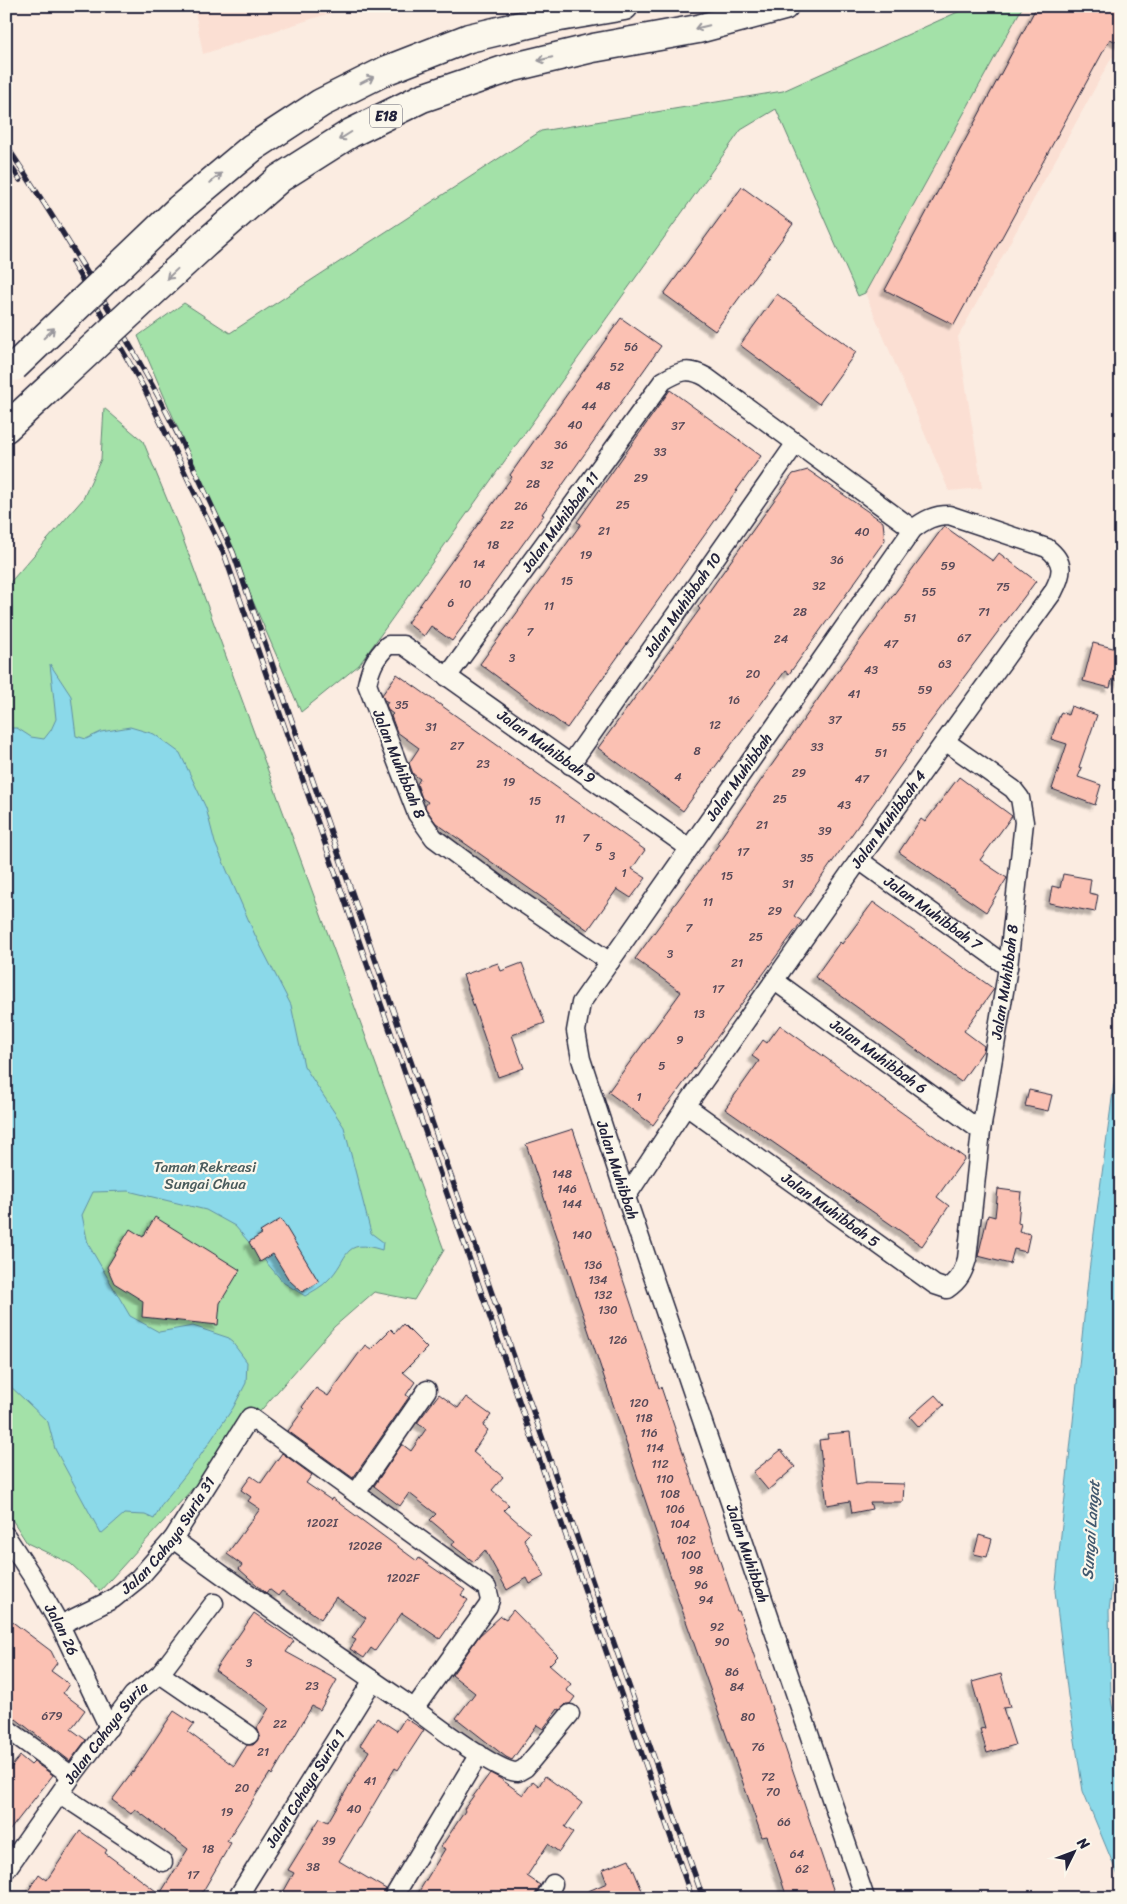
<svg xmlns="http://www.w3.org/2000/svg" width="1127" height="1904" font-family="Sriracha,sans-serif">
<defs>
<filter id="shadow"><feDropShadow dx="-4.5" dy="4.5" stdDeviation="1" flood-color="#0004"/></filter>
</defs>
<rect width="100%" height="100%" fill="#fbece1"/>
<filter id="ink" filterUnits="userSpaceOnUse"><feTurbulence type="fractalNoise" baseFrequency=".02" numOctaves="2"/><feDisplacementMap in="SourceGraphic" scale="10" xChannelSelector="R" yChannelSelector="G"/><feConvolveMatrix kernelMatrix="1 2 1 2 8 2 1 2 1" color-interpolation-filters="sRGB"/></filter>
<g filter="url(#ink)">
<g fill="#fbdfd3">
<polygon points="194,6 352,6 203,54"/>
<polygon points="1023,6 1121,6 1121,60 1112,57 958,337 982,488 949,491 865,293"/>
</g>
<g fill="#a3e1a8" stroke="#628272">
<polygon points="971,6 1023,6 865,293 858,296 776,109 741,130 359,665 301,712 138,336 184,303 230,333 541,131 783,91"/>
<polygon points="104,408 143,441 180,531 444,1250 414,1300 374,1292 334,1327 171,1513 100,1591 71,1564 27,1543 6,1510 6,587 83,499 101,459"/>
</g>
<g fill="#8bd9e9" stroke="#6190a3">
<path d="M50,664L71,696L76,736L86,739L101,732L130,727L154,734L180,753L206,808L215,843L255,935L291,1005L304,1066L344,1127L371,1233L383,1242L382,1250C341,1237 350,1259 328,1280C322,1287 313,1291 305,1296L284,1283L235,1226L206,1210L128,1191L93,1192L82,1215L88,1244L130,1316L159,1332L193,1326L229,1338L247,1362L246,1383L233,1408L198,1459L162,1504L154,1519L145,1515L124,1514L101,1534L55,1449L48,1422L6,1382V728H17L31,737L44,739L51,730L56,719Z"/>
<polygon points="1121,1031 1121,1512 1109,1611 1111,1699 1121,1756 1121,1883 1083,1791 1068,1696 1055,1591 1089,1271"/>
</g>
<g fill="#fbc1b3" stroke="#22223b" filter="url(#shadow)">
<polygon points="1037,6 1121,6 1121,44 1110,39 954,325 885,290"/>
<polygon points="742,187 793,224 715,331 664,294"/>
<polygon points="777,294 856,352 819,404 740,345"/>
<polygon points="621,318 661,346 542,514 544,515 452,641 431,626 424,636 407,623 512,477 510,475"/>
<polygon points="670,390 761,456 567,728 480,664 581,524 577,522"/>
<polygon points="808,470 883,522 885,540 789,674 785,671 683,811 598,748 700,609 698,607 793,474"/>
<polygon points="944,526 993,561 999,553 1036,581 922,733 923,734 794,916 802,921 653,1125 608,1092 681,992 635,959 719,844 717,843 842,665"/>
<polygon points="1093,643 1121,650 1121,682 1112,679 1110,688 1083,681"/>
<polygon points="397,674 645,850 632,869 646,878 631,898 617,889 588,930 436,823 426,809 425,806 428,802 422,798 417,784 420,779 413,774 409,763 419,748 397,732 391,716 393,714 389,711 386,705 388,702 384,700 382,695"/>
<polygon points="1071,706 1097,715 1079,767 1082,768 1078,777 1101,785 1095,805 1052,789 1067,744 1051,739 1061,712 1068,715"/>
<polygon points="959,777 1012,816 980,860 1007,878 986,912 899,852 921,819 925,822"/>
<polygon points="1063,874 1091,879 1089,893 1098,895 1095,912 1049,903 1052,886 1060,888"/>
<polygon points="873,902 994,989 964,1031 984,1046 983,1051 961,1082 815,977 840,942 842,944"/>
<polygon points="498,963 501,971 522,963 545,1023 512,1035 524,1068 498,1077 463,975"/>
<polygon points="780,1025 965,1158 937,1197 949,1206 922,1246 725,1109 759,1061 752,1056 763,1040 767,1043"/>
<polygon points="1029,1090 1052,1095 1048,1111 1025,1106"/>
<polygon points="573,1129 659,1388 661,1387 671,1417 737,1611 739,1611 744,1626 836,1898 787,1898 767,1836 762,1837 679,1601 526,1144"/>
<polygon points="998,1189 1021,1192 1018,1223 1021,1224 1019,1231 1030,1234 1026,1252 1014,1249 1010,1264 978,1256 988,1215 995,1217"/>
<polygon points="155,1217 240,1270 220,1303 218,1325 142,1317 143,1301 114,1283 107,1267 130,1229 143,1237"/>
<polygon points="281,1219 319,1282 302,1292 289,1280 273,1254 260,1262 249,1242 262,1234 260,1232"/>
<polygon points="403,1324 427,1348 403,1372 415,1382 406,1395 409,1397 353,1478 288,1431 304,1409 302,1407 316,1388 328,1396 365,1345 371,1349 391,1329 395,1333"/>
<polygon points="439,1394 458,1408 466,1397 491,1415 483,1426 488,1430 473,1452 503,1477 492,1490 509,1505 504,1510 530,1533 524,1539 545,1576 530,1584 527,1578 507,1590 485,1550 474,1562 452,1545 455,1541 430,1520 436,1514 409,1493 400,1506 374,1486 402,1444 411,1451 426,1429 417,1423"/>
<polygon points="935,1395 944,1405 919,1427 910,1417"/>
<polygon points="850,1432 856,1485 866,1483 904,1484 903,1502 870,1502 872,1509 852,1513 850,1501 827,1505 819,1440 828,1439 827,1434"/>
<polygon points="781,1450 795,1467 768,1490 753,1472"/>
<polygon points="282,1453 312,1475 306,1483 331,1500 332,1498 417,1561 419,1558 465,1590 461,1595 468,1600 440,1639 402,1613 375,1651 371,1648 364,1658 350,1649 356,1640 352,1638 366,1618 336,1597 321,1619 282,1591 278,1596 269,1589 266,1593 239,1569 242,1565 227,1554 260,1509 248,1501 251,1497 241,1490 251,1476 261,1483"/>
<polygon points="979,1535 992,1539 987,1557 974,1554"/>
<polygon points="513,1610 558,1656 549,1665 571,1684 566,1690 575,1697 570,1704 566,1704 560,1710 558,1709 543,1729 537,1725 512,1760 506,1757 456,1718 475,1693 452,1675 479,1636 501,1616 506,1619"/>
<polygon points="254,1613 294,1641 286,1652 337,1680 320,1710 312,1706 272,1775 270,1773 227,1841 231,1843 199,1898 37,1898 28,1891 39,1874 47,1880 80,1831 107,1850 105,1853 160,1894 188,1849 135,1809 131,1814 112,1800 138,1765 174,1711 194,1724 188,1732 234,1766 247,1745 253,1745 257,1741 260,1735 257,1728 269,1708 215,1670"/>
<polygon points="6,1617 51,1651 57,1663 51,1671 69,1684 63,1693 85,1710 71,1729 86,1740 70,1761 16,1719 14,1721 6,1718"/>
<polygon points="1001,1674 1010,1707 1003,1708 1015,1745 987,1753 980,1729 985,1728 972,1682"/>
<polygon points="377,1718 397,1731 405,1718 424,1730 398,1770 395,1768 360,1828 359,1828 339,1861 386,1889 382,1898 280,1898 294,1873 288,1870 320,1818 328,1822 369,1751 360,1745"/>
<polygon points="20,1756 31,1765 34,1762 53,1775 6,1835 6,1774"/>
<polygon points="490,1773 501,1779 523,1795 533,1781 539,1786 545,1776 582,1803 565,1827 573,1832 559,1852 548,1844 527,1876 540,1885 533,1898 415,1898 445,1849 441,1847 465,1811 464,1809"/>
<polygon points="629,1859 643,1893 632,1898 572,1898 607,1883 602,1870"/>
</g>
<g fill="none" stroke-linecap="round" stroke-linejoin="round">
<defs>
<g id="street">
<path id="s1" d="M447,677L663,381C680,371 688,367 706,377L913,529"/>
<path id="s2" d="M570,765L796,443"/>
<path id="s3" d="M859,860L1008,967"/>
<path id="s4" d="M610,962L507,892L434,838L417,814L367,684C371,666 375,658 388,645H403L689,848"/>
<path id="s5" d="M775,981L981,1131"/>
<path id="s6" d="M686,1106L935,1285L947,1289C959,1281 963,1273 967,1259L981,1131L1008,967L1024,822L1020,798L1013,789L945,741"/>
<path id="s7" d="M626,1197L686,1106L859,860L1053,592C1063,573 1065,562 1047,548L949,515C934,515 925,520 913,529L581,1003L576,1031L581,1059L626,1197L865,1898"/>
<polyline points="356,1493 427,1390"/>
<path id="s8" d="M6,1536L32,1576L60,1625L109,1728"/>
<path d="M173,1539C250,1596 330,1651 409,1705C429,1720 497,1773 518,1772L525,1768L570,1714"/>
<path id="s9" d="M60,1625L113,1599L139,1578L173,1539L250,1417L487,1588L490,1600L488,1606L414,1709"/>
<polyline points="160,1674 249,1735"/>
<polyline points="6,1728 72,1776"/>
<polyline points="60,1794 163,1862"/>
<path id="s10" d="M6,1870L72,1776L133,1695L160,1674L214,1603"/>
<path id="s11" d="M237,1898L373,1680"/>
<polyline points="393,1898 479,1754"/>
<polyline points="545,1898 553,1884"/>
</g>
<g id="highway">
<polyline points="179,209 252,148 321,103 387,70 469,38 554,18 624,6"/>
<polyline points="208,241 280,178 351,133 422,98 510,68 593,48 698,29 784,6"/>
<polyline points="6,428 58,380"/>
</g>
</defs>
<use href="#street" stroke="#22223b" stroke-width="21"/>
<use href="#highway" stroke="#22223b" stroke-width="31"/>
<use href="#street" stroke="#fbf7ec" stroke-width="18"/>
<use href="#highway" stroke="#fbf7ec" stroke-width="28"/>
<defs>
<g id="rail">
<path d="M6,145C58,223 107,303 152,385C182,439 207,496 233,552L703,1898"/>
<polyline points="6,159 20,180"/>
<polyline points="72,262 145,390 225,556 692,1898"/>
</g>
</defs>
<use href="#rail" stroke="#22223b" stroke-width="5.5"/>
<use href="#rail" stroke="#fbf7ec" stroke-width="4" stroke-dasharray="11" stroke-linecap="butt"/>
<defs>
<g id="highway-bridge">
<polyline points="14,367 179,209"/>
<polyline points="58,380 208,241"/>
</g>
</defs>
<use href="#highway-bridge" stroke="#22223b" stroke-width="31" stroke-linecap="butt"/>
<use href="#highway-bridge" stroke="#fbf7ec" stroke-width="28"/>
</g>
<defs><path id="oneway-shaft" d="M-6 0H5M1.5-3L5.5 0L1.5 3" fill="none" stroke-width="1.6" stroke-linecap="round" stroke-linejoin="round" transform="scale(1.25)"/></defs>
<g stroke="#99979c">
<use href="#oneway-shaft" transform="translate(702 27) rotate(167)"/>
<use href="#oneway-shaft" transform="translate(545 59) rotate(166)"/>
<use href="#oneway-shaft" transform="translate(367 80) rotate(-27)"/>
<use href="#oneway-shaft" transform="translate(345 136) rotate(148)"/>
<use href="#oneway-shaft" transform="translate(216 178) rotate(-40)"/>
<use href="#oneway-shaft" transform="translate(172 274) rotate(137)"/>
<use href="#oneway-shaft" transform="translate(49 333) rotate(-44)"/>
</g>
</g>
<g text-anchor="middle" stroke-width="4.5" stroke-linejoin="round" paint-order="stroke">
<g font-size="12" fill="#584a59">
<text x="631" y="351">56</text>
<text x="617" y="371">52</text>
<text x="603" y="390">48</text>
<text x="589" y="410">44</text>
<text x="575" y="429">40</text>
<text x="678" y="430">37</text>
<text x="561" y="449">36</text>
<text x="660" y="456">33</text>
<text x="547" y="469">32</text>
<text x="641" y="482">29</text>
<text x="533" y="488">28</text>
<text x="623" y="509">25</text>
<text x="521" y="510">26</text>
<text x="507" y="529">22</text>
<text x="604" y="535">21</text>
<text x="862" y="536">40</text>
<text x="493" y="549">18</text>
<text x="586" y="559">19</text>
<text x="837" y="564">36</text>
<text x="479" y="568">14</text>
<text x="948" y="570">59</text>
<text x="567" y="585">15</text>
<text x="465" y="588">10</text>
<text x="819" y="590">32</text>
<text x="1003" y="591">75</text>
<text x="929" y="596">55</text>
<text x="451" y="607">6</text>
<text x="549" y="610">11</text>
<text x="800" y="616">28</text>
<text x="984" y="616">71</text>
<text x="910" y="622">51</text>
<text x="530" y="636">7</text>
<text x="964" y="642">67</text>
<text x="781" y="643">24</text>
<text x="891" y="648">47</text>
<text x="512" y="662">3</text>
<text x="945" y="668">63</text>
<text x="871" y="674">43</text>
<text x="753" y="678">20</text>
<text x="925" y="694">59</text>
<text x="854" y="698">41</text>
<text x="734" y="704">16</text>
<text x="402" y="709">35</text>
<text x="835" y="724">37</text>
<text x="715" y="729">12</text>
<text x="431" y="731">31</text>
<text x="899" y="731">55</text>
<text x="457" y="750">27</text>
<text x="817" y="751">33</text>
<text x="697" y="755">8</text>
<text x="881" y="757">51</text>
<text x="483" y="768">23</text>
<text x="799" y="777">29</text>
<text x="678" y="781">4</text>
<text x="862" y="783">47</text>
<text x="509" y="786">19</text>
<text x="780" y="803">25</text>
<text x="535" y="805">15</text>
<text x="844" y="809">43</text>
<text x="560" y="823">11</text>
<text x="762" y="829">21</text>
<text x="825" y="835">39</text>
<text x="586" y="842">7</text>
<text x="599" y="851">5</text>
<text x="743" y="856">17</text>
<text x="612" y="860">3</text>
<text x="807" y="862">35</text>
<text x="624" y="877">1</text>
<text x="727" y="880">15</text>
<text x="788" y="888">31</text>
<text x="708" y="906">11</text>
<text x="775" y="915">29</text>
<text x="689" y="932">7</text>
<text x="756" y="941">25</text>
<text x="670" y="958">3</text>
<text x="737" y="967">21</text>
<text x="718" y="993">17</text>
<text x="699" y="1018">13</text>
<text x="680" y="1044">9</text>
<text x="662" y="1070">5</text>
<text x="639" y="1101">1</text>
<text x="562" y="1178">148</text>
<text x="567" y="1193">146</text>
<text x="572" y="1208">144</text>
<text x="582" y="1239">140</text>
<text x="593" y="1269">136</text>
<text x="598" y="1284">134</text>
<text x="603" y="1299">132</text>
<text x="608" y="1314">130</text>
<text x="618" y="1344">126</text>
<text x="639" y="1407">120</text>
<text x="644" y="1422">118</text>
<text x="649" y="1437">116</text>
<text x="655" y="1452">114</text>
<text x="660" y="1468">112</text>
<text x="665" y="1483">110</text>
<text x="670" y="1498">108</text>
<text x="675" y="1513">106</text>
<text x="322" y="1527">1202I</text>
<text x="680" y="1528">104</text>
<text x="686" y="1544">102</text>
<text x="365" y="1550">1202G</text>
<text x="691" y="1559">100</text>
<text x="696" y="1574">98</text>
<text x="403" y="1582">1202F</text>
<text x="701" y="1589">96</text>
<text x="706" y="1604">94</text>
<text x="717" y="1631">92</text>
<text x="722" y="1646">90</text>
<text x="249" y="1667">3</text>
<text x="732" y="1676">86</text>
<text x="312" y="1690">23</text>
<text x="737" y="1691">84</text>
<text x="52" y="1720">679</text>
<text x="748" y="1721">80</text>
<text x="280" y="1728">22</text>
<text x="758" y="1751">76</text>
<text x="263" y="1756">21</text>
<text x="768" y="1781">72</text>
<text x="370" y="1785">41</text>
<text x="242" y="1792">20</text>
<text x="773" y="1796">70</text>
<text x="354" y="1813">40</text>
<text x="227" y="1816">19</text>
<text x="784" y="1826">66</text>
<text x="329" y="1845">39</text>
<text x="208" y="1853">18</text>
<text x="797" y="1858">64</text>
<text x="313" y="1871">38</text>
<text x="802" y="1873">62</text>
<text x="193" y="1879">17</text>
</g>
<rect fill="#fbf7ec" stroke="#636270" stroke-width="1" x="370" y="104.5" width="32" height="23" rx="4"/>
<g font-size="14" font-weight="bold" fill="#22223b">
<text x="386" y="121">E18</text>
</g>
<g font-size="15" fill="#22223b" stroke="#fbf7ec">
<text dy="5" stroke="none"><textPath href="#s1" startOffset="192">Jalan Muhibbah 11</textPath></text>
<text dy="5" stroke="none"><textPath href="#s2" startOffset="196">Jalan Muhibbah 10</textPath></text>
<text dy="5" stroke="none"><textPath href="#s4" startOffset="620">Jalan Muhibbah 9</textPath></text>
<text transform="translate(399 764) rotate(68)" y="5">Jalan Muhibbah 8</text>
<text transform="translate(739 777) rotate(-55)" y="5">Jalan Muhibbah</text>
<text dy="5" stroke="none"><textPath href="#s7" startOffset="460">Jalan Muhibbah 4</textPath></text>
<text dy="5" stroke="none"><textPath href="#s3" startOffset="91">Jalan Muhibbah 7</textPath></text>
<text dy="5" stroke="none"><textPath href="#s6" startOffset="636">Jalan Muhibbah 8</textPath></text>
<text dy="5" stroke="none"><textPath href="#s5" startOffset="128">Jalan Muhibbah 6</textPath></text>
<text dy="5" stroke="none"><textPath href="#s7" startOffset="1686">Jalan Muhibbah</textPath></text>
<text dy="5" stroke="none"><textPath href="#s6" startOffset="178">Jalan Muhibbah 5</textPath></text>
<text dy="5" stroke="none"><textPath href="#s9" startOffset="144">Jalan Cahaya Suria 31</textPath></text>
<text dy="5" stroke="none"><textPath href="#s7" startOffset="2091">Jalan Muhibbah</textPath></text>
<text dy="5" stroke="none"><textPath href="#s8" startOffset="109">Jalan 26</textPath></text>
<text dy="5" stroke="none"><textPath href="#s10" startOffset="170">Jalan Cahaya Suria</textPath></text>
<text dy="5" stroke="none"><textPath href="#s11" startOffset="129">Jalan Cahaya Suria 1</textPath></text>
</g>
<g font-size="15" fill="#495b5c" stroke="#fbf7ec">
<text x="205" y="1172">Taman Rekreasi<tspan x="205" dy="17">Sungai Chua</tspan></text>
</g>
<g font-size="16" font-style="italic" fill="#42596f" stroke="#fbf7ec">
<text transform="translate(1090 1530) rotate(-86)" y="6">Sungai Langat</text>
</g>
</g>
<rect width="1127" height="1904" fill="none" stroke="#fbf7ec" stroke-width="25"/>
<rect x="12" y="12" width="1102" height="1879" fill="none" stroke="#22223b" stroke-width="2" filter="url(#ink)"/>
<g transform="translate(1074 1852) rotate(48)" stroke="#fbf7ec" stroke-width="4" paint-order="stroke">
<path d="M0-4L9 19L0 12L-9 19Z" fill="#22223b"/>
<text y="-8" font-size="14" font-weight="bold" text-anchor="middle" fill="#22223b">N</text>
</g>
</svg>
